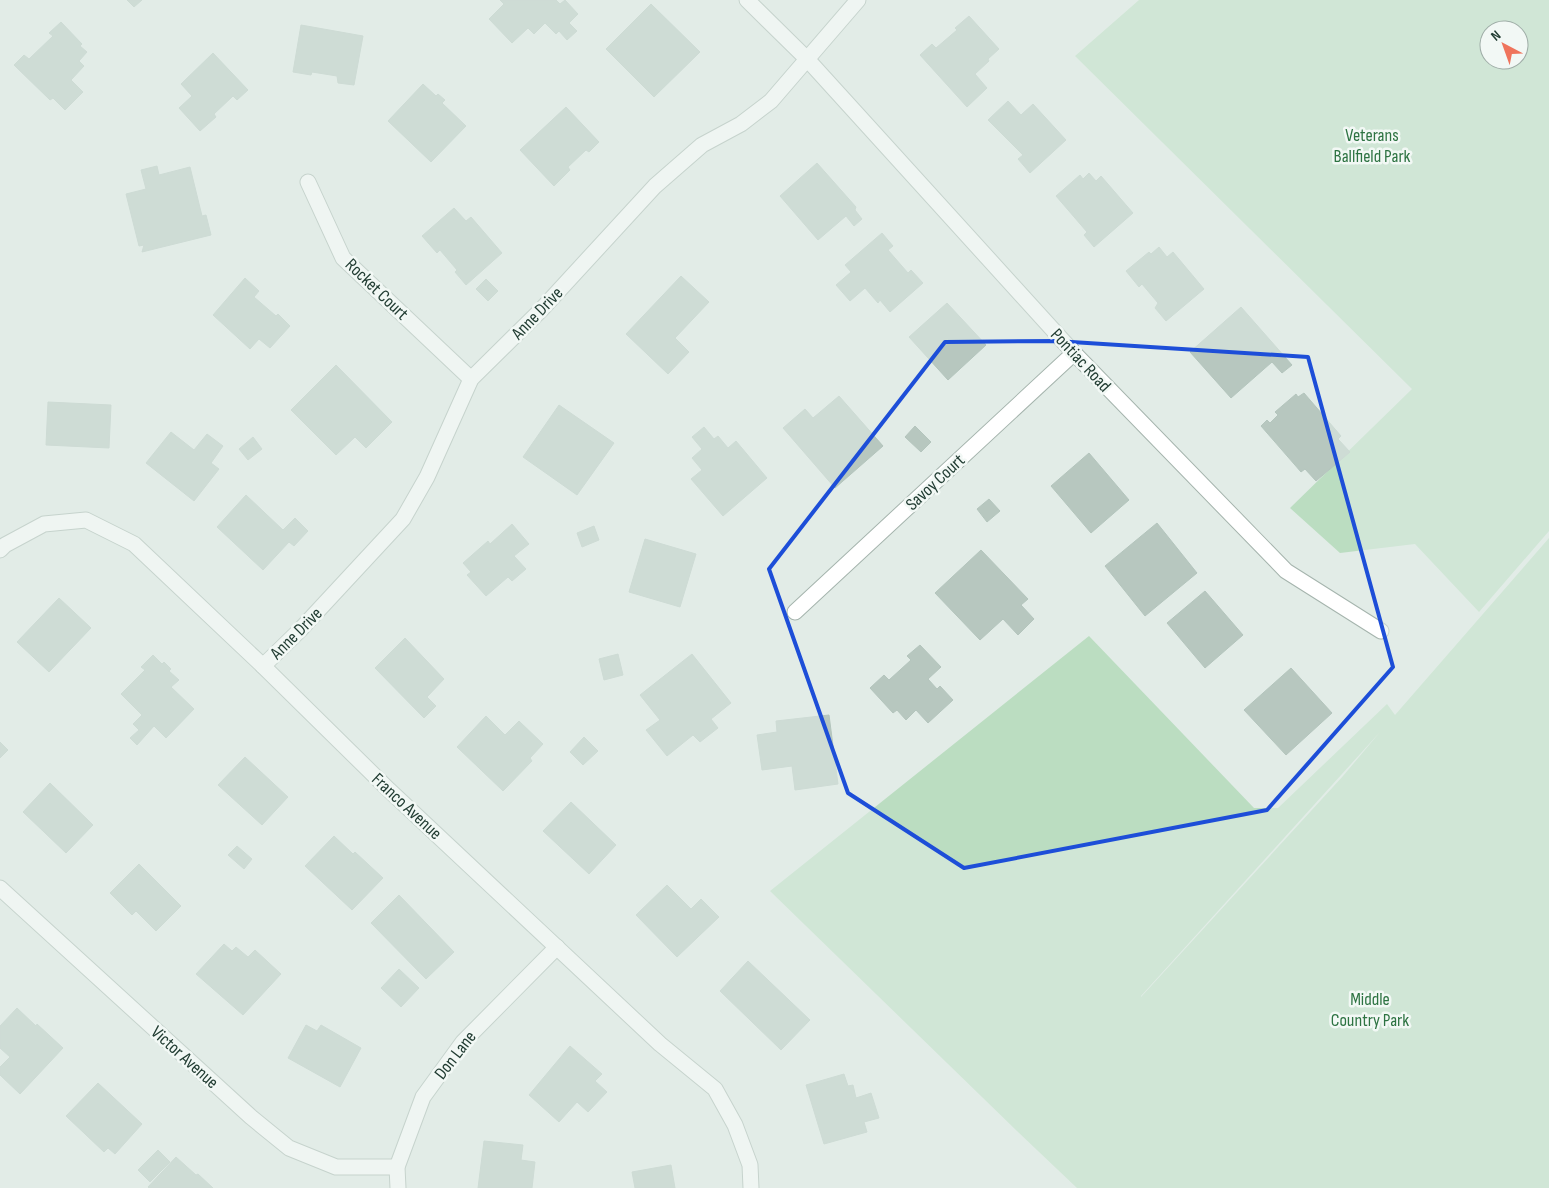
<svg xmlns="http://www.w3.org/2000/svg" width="1549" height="1188" font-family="'Sofia Sans Condensed',sans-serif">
<rect width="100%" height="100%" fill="#e2ece7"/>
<g fill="#bbddc1" fill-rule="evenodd">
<path d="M1139,0H1549V531L1479,612L1415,544L1340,553L1290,508L1412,389L1075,56ZM1489,30H1519V60H1489Z"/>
<path d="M1549,538V1188H1077L1018,1132L770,891L1089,636L1254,808H1278L1387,704L1395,715ZM1380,732L1343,776L1141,997V996Z"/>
</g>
<g fill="#b7c7bf" stroke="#b4c5bd">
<polygon points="127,0 142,0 134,7"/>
<polygon points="500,0 556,0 560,4 565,0 578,14 569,23 577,31 567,40 559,31 556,34 545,23 534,34 528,28 512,43 489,19 504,4"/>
<polygon points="651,4 700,52 654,97 606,49"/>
<polygon points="969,16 999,49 988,59 989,61 975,74 987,88 967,107 920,55 932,44 936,48 957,30 955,28"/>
<polygon points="61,22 82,44 80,46 87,52 79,61 84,66 71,80 83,92 65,110 53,98 50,100 14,65 24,55 29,59 53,36 49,33"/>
<polygon points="301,25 363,36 354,85 338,83 337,76 312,72 311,75 293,72"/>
<polygon points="213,53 248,90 237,100 233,96 214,114 216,117 200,131 179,108 192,96 181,84"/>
<polygon points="423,84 436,96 438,94 445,100 442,103 466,126 431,162 388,121"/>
<polygon points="1008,101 1021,115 1033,104 1066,140 1030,173 1018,159 1023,155 988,120"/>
<polygon points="566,107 599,142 589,152 586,150 568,167 570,170 554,186 520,150"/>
<polygon points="817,163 856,207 855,210 862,219 854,226 846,216 818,240 780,196"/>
<polygon points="157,166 159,175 190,167 202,216 206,215 211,235 142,252 144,245 139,246 126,194 146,189 141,170"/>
<polygon points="1089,173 1096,181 1101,176 1133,213 1094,247 1084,235 1087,232 1056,196 1080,175 1083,179"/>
<polygon points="454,208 466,221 471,217 502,253 466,285 455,272 457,270 440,250 437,253 422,236"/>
<polygon points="882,233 893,246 888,250 908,273 911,270 923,283 890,312 880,300 878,303 865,288 850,301 836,285 851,272 845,265"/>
<polygon points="1159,247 1167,257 1173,252 1204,289 1166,321 1155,308 1158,303 1142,284 1139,287 1126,271 1149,252 1151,254"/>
<polygon points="681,276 709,302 675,338 689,352 668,374 626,334"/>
<polygon points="245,278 259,291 254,297 276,316 278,314 290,326 270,348 259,339 250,349 213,315"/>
<polygon points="486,279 498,291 488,301 476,289"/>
<polygon points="947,303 986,345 948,380 909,337"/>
<polygon points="1241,307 1292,365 1282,373 1272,362 1231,398 1190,352"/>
<polygon points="336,365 392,422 366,448 355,437 336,455 291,410"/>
<polygon points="1304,393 1341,436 1338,439 1350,452 1316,481 1305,469 1301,472 1261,426 1267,420 1270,423 1278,415 1275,412 1296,394 1298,397"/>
<polygon points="839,396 883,446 835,488 783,428 805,409 813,418"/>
<polygon points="48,402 111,405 109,448 46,445"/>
<polygon points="559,405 614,443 577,495 523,457"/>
<polygon points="915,426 931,442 921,452 905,437"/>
<polygon points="704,427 714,439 718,436 728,448 736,441 767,478 723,516 691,479 702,470 692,458 702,449 692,437"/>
<polygon points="171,432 194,450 207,434 223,446 211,463 219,469 194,501 146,463"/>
<polygon points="253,437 262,449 248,460 239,449"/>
<polygon points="1089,453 1129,500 1091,533 1051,486"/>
<polygon points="246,495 283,530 295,518 308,531 294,546 289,542 263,570 217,527"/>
<polygon points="989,499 1000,511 987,522 977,509"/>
<polygon points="1157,523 1197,573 1145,616 1105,566"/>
<polygon points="512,524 529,544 514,556 526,569 512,581 508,577 486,596 467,575 471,572 463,563 488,541 490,544"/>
<polygon points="594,526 599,540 582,547 577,533"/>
<polygon points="645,539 696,554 680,607 629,592"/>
<polygon points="981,550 1028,599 1021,605 1034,619 1018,635 1003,619 980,640 935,593"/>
<polygon points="1205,591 1243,635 1205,668 1167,623"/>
<polygon points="59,598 91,628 49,672 17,642"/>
<polygon points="405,638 444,679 427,697 436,706 424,718 375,668"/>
<polygon points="920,645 941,667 928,679 937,689 940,686 953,700 928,723 916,710 906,720 897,710 893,713 870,688 884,675 889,680 911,660 907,656"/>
<polygon points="618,654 623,675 604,680 599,659"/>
<polygon points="692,654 731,703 711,719 718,728 700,742 693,735 667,756 646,730 660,720 640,695"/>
<polygon points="153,655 162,664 164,662 171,669 169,671 179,680 171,687 194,709 166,738 154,726 137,745 130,738 139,730 133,724 142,715 121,694 145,670 141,667"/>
<polygon points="1291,668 1332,713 1286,755 1244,710"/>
<polygon points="829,715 838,784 795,790 792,766 762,770 757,735 777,732 776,721"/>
<polygon points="486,716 505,735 519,721 543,744 530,758 532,761 503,791 457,747"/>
<polygon points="584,737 598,751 583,765 570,752"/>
<polygon points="0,742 8,750 0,758"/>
<polygon points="245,757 288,797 262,825 218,785"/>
<polygon points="50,783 93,825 66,853 23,812"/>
<polygon points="571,802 616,845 589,874 543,831"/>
<polygon points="334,836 353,854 355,852 383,878 352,910 305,866"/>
<polygon points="237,846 252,859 244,869 228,855"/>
<polygon points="139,864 181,906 156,931 136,911 132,915 110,893"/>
<polygon points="667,885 691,909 701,899 719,917 677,957 636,915"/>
<polygon points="399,895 454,952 426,979 371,923"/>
<polygon points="224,944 232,951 236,947 248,957 255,950 281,974 243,1015 196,974"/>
<polygon points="748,961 810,1020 781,1050 720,991"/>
<polygon points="399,969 419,988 401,1007 381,988"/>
<polygon points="17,1008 36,1026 37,1024 63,1048 20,1094 0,1075 0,1067 10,1057 0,1048 0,1026"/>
<polygon points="306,1025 317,1031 321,1025 361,1048 340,1087 288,1058"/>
<polygon points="570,1046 602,1074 595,1081 607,1092 588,1112 577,1102 559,1122 529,1095"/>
<polygon points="844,1074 848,1086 853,1085 856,1098 871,1093 879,1118 864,1122 867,1132 824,1144 806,1085"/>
<polygon points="98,1083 142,1124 115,1154 108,1148 104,1152 66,1116"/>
<polygon points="484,1141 523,1145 521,1160 535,1162 532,1188 478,1188"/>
<polygon points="158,1150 170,1162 150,1182 138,1170"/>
<polygon points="176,1157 196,1175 198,1174 213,1188 149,1188 148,1187"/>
<polygon points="671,1165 675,1188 635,1188 632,1172"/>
</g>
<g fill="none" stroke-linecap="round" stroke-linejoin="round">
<defs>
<g id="minor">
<polyline points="747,0 807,59 1074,353 1286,571 1381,631"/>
<polyline points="308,182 343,258 471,379"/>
<polyline points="0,550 5,545 44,524 86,520 134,544 263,666 389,790 660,1044 715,1089 735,1125 750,1165 751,1188"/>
<polyline points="795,612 1074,353"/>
<polyline points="263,666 300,630 403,519 427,477 471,379 541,310 655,186 702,145 741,124 771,101 858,0"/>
<polyline points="0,888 251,1117 289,1148 336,1167 397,1167"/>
<polyline points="398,1188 397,1167 423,1097 463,1042 557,947"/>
</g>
</defs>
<use href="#minor" stroke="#a5b4ad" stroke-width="17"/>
<use href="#minor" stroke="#fff" stroke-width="15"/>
</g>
<path d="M0 0H1549V1188H0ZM1056,341L1308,357L1393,667L1267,810L964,868L848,793L769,569L945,342Z" fill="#e2ece7" fill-opacity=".55" fill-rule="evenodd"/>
<path fill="none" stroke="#1d4ed8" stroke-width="4" stroke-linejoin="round" d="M1056,341L1308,357L1393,667L1267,810L964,868L848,793L769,569L945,342Z"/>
<g text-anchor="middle" stroke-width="5" stroke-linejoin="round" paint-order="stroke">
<g font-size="18" fill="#2d7342" stroke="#f2f8f5">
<text x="1372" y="141">Veterans<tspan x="1372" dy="21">Ballfield Park</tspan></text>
<text x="1370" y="1005">Middle<tspan x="1370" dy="21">Country Park</tspan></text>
</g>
<g font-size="18" fill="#223d33" stroke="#f2f8f5">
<text transform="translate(377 289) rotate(44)" y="6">Rocket Court</text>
<text transform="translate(537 313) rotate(-46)" y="6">Anne Drive</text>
<text transform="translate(1081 360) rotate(47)" y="6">Pontiac Road</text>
<text transform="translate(935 482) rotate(-43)" y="6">Savoy Court</text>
<text transform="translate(296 633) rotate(-45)" y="6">Anne Drive</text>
<text transform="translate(407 806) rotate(43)" y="6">Franco Avenue</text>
<text transform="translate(455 1055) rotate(-52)" y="6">Don Lane</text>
<text transform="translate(185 1057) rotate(42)" y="6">Victor Avenue</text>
</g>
</g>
<g transform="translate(1504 45) rotate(319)"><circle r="24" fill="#f2f8f5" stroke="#9fada7"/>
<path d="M0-4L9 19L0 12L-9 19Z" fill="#ef745c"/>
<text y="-8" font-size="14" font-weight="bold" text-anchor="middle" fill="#223d33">N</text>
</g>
</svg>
